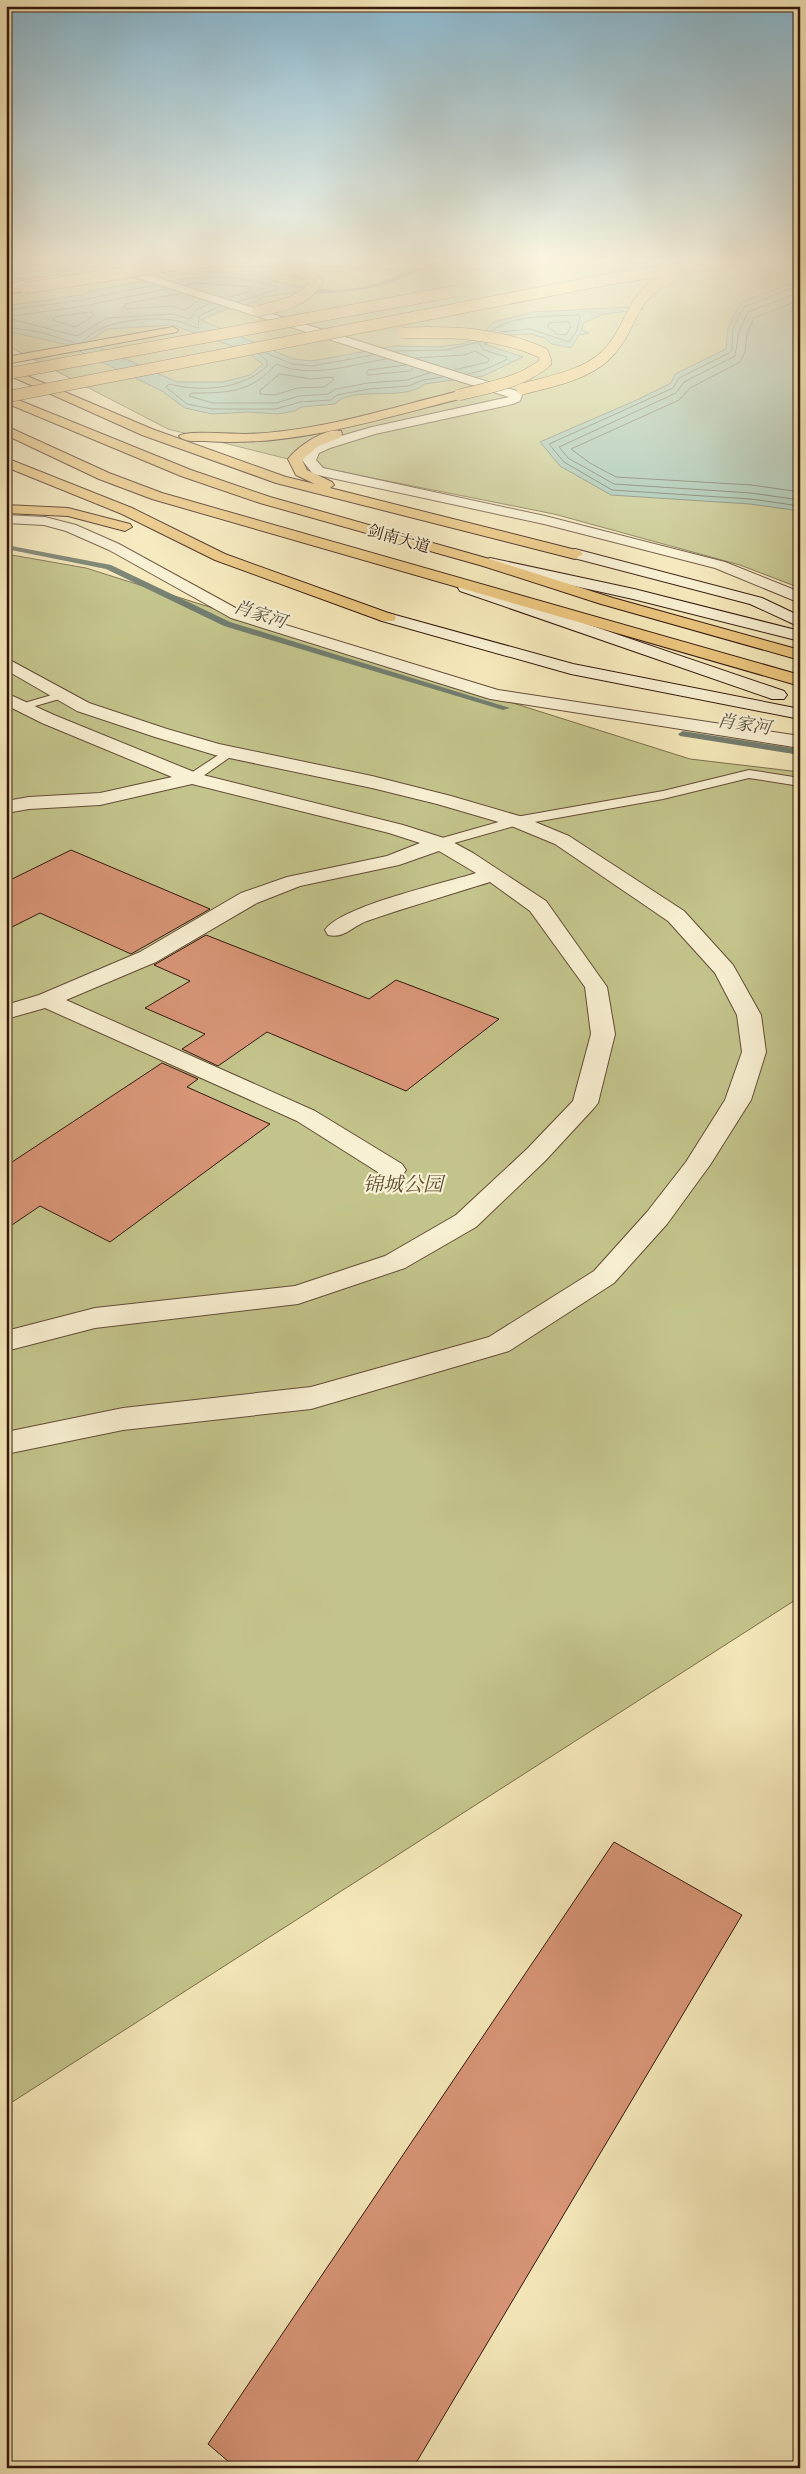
<svg xmlns="http://www.w3.org/2000/svg" width="806" height="2474" font-family="'Libre Bodoni','Noto Serif SC',serif">
<rect width="100%" height="100%" fill="#f5e8ba"/>
<filter id="stains"><feTurbulence type="fractalNoise" baseFrequency=".004" numOctaves="4"/><feColorMatrix values="0 0 0 0 .2 0 0 0 0 .09 0 0 0 0 .02 0 0 0 .5 -.17"/></filter>
<radialGradient id="worn" r=".72"><stop offset=".6" stop-color="#630" stop-opacity="0"/><stop offset="1" stop-color="#630" stop-opacity=".3"/></radialGradient>
<g fill="#c3c48b" stroke="#7b6e4c">
<polygon points="6,257 800,257 800,588 740,565 554,514 332,470 168,429 6,345"/>
<polygon points="6,554 86,568 690,759 800,772 800,1597 6,2106"/>
</g>
<g fill="#9cc0b0" stroke="#727d6e" fill-rule="evenodd">
<polygon points="21,257 153,257 6,281 6,262"/>
<polygon points="755,257 800,257 800,270 797,267"/>
<path d="M196,271L254,275L294,286L324,290L320,293H292L263,297L250,304L226,309L201,320L293,359L312,361L395,346L436,347L463,344L482,334L494,322L534,312L629,307L644,309L604,314L583,323L582,330L589,333L579,335L571,348L552,344L545,338L531,334L509,335L484,344L523,357L483,376L424,384C408,402 351,385 335,404L301,407L295,411L277,414L248,412L212,414L185,408L162,391L65,344L6,331V306L82,295L89,291ZM172,325L243,350L263,364L250,375L223,382H177L87,342L108,329Z"/>
<polygon points="800,280 800,511 750,504 611,495 560,466 540,442 639,399 671,383 675,374 726,349 728,328 740,303"/>
</g>
<g fill="none" stroke-linecap="round" stroke-linejoin="round">
<g stroke="#686c5e" stroke-width="1">
<polyline points="25,257 24,264 27,266 86,257"/>
<polyline points="6,276 123,257"/>
<path d="M172,281C207,274 243,277 278,287L276,290L237,302"/>
<polyline points="184,285 196,283 253,287 246,293 225,298"/>
<polyline points="800,285 744,307 733,329 732,350 729,353 679,378 673,388 549,444 564,462 612,490 751,499 800,506"/>
<polyline points="167,289 84,306 13,316 11,319 77,336 107,318 172,314 190,319 196,310 211,303"/>
<polyline points="800,292 748,312 739,331 735,356 684,382 676,393 559,447 568,458 614,484 751,493 800,500"/>
<polyline points="181,293 126,304 124,307 127,309 172,306 185,310 200,299"/>
<polyline points="800,300 754,318 747,333 745,352 740,362 690,388 679,400 571,449 590,463 616,477 752,485 800,492"/>
<polyline points="6,310 83,300 155,285"/>
<polygon points="92,312 94,316 75,327 53,320 55,317"/>
<polygon points="569,322 571,327 566,335 557,334 547,326 550,323"/>
<polyline points="6,327 40,332 75,343"/>
<path d="M492,331C508,315 556,316 578,315L580,317L577,330L569,342L530,329L500,332"/>
<path d="M83,342C100,320 146,317 172,320C181,321 189,326 198,328L199,316L220,306"/>
<polyline points="395,351 447,350 478,342 484,350 507,357 506,360 481,371 467,374"/>
<polyline points="266,353 292,364 312,366 373,355"/>
<path d="M259,354L267,361V366C242,390 201,392 169,384L166,387L187,404L212,409H276L300,402L331,400L337,395L369,389L408,386L423,380L443,377"/>
<polyline points="416,358 464,355 475,351 489,359 488,362 454,370"/>
<path d="M386,359C350,365 311,379 276,364C251,393 227,393 191,393L189,396L213,403H276L299,396L328,394L336,389L368,383L407,380L429,373"/>
<polyline points="406,365 368,370 366,373 368,375 410,371 413,368"/>
<polygon points="280,374 311,379 332,377 334,380 324,387 297,388 275,395 260,394 260,391"/>
</g>
<g fill="#727d6e" fill-rule="evenodd">
<path d="M430,257H436C405,283 366,292 326,293C318,293 307,295 299,292C309,287 327,290 338,290C373,287 402,277 430,257Z"/>
<polygon points="6,545 111,565 230,622 510,708 503,710 224,626 106,569 6,549"/>
<polygon points="683,731 800,749 800,755 680,736 678,734"/>
</g>
</g>
<g fill="#d89577" stroke="#33180c">
<polygon points="71,850 210,909 131,954 40,913 6,930 6,882"/>
<polygon points="206,935 369,999 396,980 499,1019 406,1091 267,1032 218,1066 182,1049 205,1034 145,1008 190,981 154,965"/>
<polygon points="162,1063 198,1079 187,1087 270,1124 110,1242 40,1206 6,1229 6,1166"/>
<polygon points="614,1842 742,1915 413,2468 236,2468 208,2444"/>
</g>
<g fill="none" stroke-linecap="round" stroke-linejoin="round">
<defs>
<g id="lane">
<polygon points="62,692 66,693 66,697 25,709 19,706 21,704"/>
<polygon points="229,748 233,749 235,752 233,755 196,781 188,781 186,778 188,775"/>
<polygon points="749,770 800,778 800,786 749,778 663,799 518,825 440,847 434,843 435,840 516,817 663,791"/>
</g>
<g id="street">
<polygon points="103,268 123,268 152,276 520,392 522,395 520,401 513,404 375,434 330,448 319,453 316,460 323,468 545,516 725,562 800,592 800,603 715,568 544,524 313,474 302,460 309,448 320,442 372,427 509,397 144,280 123,274 100,273 100,269"/>
<polygon points="58,275 62,276 62,280 6,290 6,284"/>
<polygon points="6,515 45,517 76,525 119,544 243,612 498,690 800,736 800,748 490,699 231,618 109,550 66,531 44,525 6,523"/>
<polygon points="6,658 89,703 167,729 219,744 372,776 451,796 523,817 569,836 684,911 733,965 761,1015 766,1052 751,1100 710,1165 667,1224 614,1283 509,1351 311,1409 123,1430 6,1454 6,1432 123,1408 311,1387 489,1337 594,1271 647,1212 686,1162 725,1100 742,1052 737,1015 715,973 668,921 555,844 509,825 437,804 372,788 215,755 155,737 77,711 6,670"/>
<path d="M6,693L54,715L199,774L403,825L447,839L473,853L546,901L607,987L615,1034L598,1103L594,1108L545,1161L476,1227L405,1268L298,1304L95,1328L6,1351V1331L95,1308L295,1286L385,1256L456,1215L527,1149L573,1101L591,1034L585,987L530,911L490,882C449,895 407,907 367,921C352,926 345,939 328,935L325,930C341,906 445,883 476,873L439,851L399,865L300,886L257,903L156,962L66,1000L315,1111L402,1164L406,1170L402,1176L393,1178L384,1176L297,1121L45,1008L6,1019V1005L39,995L140,952L241,893L287,877L387,856L420,843L389,833L192,784L100,805L29,809L6,813V801L29,797L100,793L172,777L42,723L6,705Z"/>
</g>
<g id="secondary">
<polygon points="575,549 762,598 800,616 800,627 750,604 570,557 567,554 570,551"/>
<polygon points="490,558 634,589 800,631 800,641 633,599 485,566 482,563 485,560"/>
<polygon points="466,583 784,691 787,695 784,699 772,699 460,591 458,588 460,585"/>
<polygon points="388,613 573,664 800,709 800,719 571,674 382,621 380,618"/>
</g>
<g id="highway">
<polygon points="25,285 29,286 29,290 6,294 6,288"/>
<polygon points="173,327 178,330 177,332 6,364 6,357"/>
<path d="M6,367L152,429L286,477L315,484L296,475L288,459C297,447 325,427 341,431L342,434L341,437L317,447L302,460L307,470L332,482L334,485L330,488L580,551L583,554L575,559L276,483L142,435L6,374Z"/>
<path d="M459,391L465,395L463,398C379,419 292,448 204,441C196,441 184,442 179,436C184,430 234,434 246,434C318,432 389,408 459,391Z"/>
<polygon points="6,395 191,470 270,497 493,560 613,598 800,650 800,660 601,604 483,566 260,503 181,476 6,403"/>
<polygon points="6,426 109,473 162,493 800,675 800,686 152,499 99,479 6,435"/>
<polygon points="6,458 132,508 225,554 394,615 396,618 394,621 382,621 215,560 122,514 6,467"/>
<polygon points="6,505 68,508 130,524 132,527 125,531 68,516 6,513"/>
</g>
</defs>
<use href="#lane" stroke="#644c38" stroke-width="2"/>
<use href="#street" stroke="#644c38" stroke-width="2"/>
<use href="#secondary" stroke="#33180c" stroke-width="2"/>
<use href="#highway" stroke="#33180c" stroke-width="2"/>
<use href="#lane" fill="#f8f0d2" fill-rule="evenodd"/>
<use href="#street" fill="#f8f0d2" fill-rule="evenodd"/>
<use href="#secondary" fill="#f8f0d2" fill-rule="evenodd"/>
<use href="#highway" fill="#eac47d" fill-rule="evenodd"/>
<defs>
<g id="highway-bridge">
<polyline points="25,288 168,266 221,261 304,260 453,265 571,257"/>
<path d="M258,311C281,306 304,302 317,281L303,272L283,268"/>
<path d="M403,333C452,331 498,333 543,353L546,362C521,383 490,387 459,395"/>
<polyline points="6,374 456,291"/>
<path d="M522,389C548,382 583,376 604,357C635,329 626,294 674,276"/>
<polyline points="6,397 609,279 754,257"/>
</g>
</defs>
<use href="#highway-bridge" stroke="#33180c" stroke-width="12" stroke-linecap="butt"/>
<use href="#highway-bridge" stroke="#eac47d" stroke-width="11"/>
</g>
<linearGradient id="sky" x2="0" y2="1"><stop stop-color="#89b9d2"/><stop offset="0.43" stop-color="#faf5e0"/><stop offset="1" stop-color="#faf5e0" stop-opacity="0"/></linearGradient>
<rect width="806" height="604" fill="url(#sky)"/>
<g text-anchor="middle" stroke-width="4.5" stroke-linejoin="round" paint-order="stroke">
<g font-size="16" fill="#33180c" stroke="#f8f0d2">
<text transform="translate(399 538) rotate(16)" y="6">剑南大道</text>
</g>
<g font-size="18" font-style="italic" fill="#585345" stroke="#f8f0d2">
<text transform="translate(260 614) rotate(18)" y="6">肖家河</text>
<text transform="translate(744 724) rotate(9)" y="6">肖家河</text>
</g>
<g font-size="20" font-style="italic" fill="#5e4c32" stroke="#f8f0d2">
<text x="403" y="1191">锦城公园</text>
</g>
</g>
<rect width="806" height="2474" fill="none" stroke="#f5e8ba" stroke-width="25"/>
<rect x="8" y="8" width="791" height="2459" fill="none" stroke="#33180c" stroke-width="2.5"/>
<rect x="12" y="12" width="781" height="2449" fill="none" stroke="#33180c"/>
<rect width="100%" height="100%" filter="url(#stains)"/>
<rect width="100%" height="100%" fill="url(#worn)"/>
</svg>
